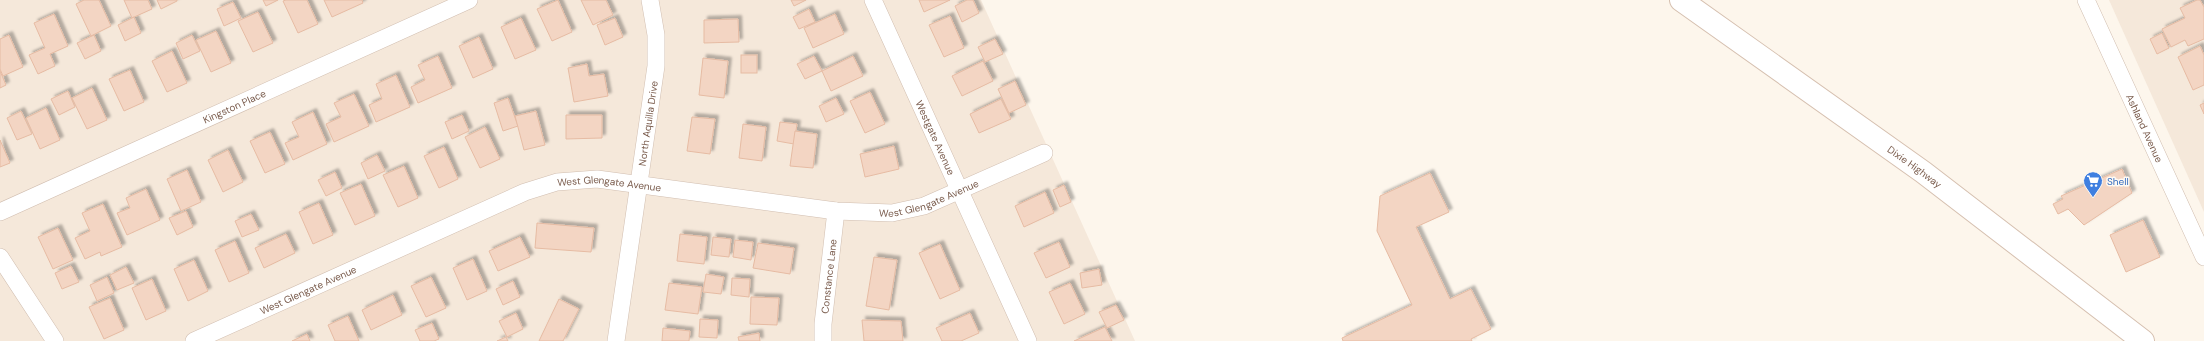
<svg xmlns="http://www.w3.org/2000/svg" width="2204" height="341" font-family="'DM Sans',sans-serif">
<defs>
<filter id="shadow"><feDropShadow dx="3.5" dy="-3.5" stdDeviation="1" flood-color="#0004"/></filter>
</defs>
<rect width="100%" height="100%" fill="#fdf6ec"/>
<g fill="#f5e8da">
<polygon points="0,0 981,0 1135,341 0,341"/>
<polygon points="2109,0 2204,0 2204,212"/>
</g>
<g fill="#f3d5c3" stroke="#e6bba3" filter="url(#shadow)">
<polygon points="84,0 99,0 111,26 91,36 76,4"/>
<polygon points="124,0 148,0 152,9 132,18"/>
<polygon points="157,0 177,0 177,1 161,9"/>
<polygon points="263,0 278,0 266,6"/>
<polygon points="286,0 307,0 318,24 298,33 283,1"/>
<polygon points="324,0 362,0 363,3 332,17"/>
<polygon points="558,0 572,32 552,41 537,9"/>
<polygon points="581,0 606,0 613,15 593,25"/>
<polygon points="791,0 806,0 794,6"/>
<polygon points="919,0 950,0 924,12"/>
<polygon points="967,0 973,0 979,13 962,22 955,6"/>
<polygon points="2197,0 2200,0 2204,7 2204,39 2188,46 2185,40 2171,47 2162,29 2185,18 2180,8"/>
<polygon points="233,2 241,18 224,26 217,9"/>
<polygon points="809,9 815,22 799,29 793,17"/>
<polygon points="258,12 273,43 253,52 238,21"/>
<polygon points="54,14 68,46 50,54 55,66 38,74 29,55 45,48 34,23"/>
<polygon points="835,14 844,34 813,48 804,28"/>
<polygon points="950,16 964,48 944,57 929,25"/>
<polygon points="134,17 141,33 125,41 118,25"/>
<polygon points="521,18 536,50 515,59 501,27"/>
<polygon points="615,18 623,37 605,45 597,25"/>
<polygon points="738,19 739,42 704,43 704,20"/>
<polygon points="216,31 231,63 211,72 196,40"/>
<polygon points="2162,33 2169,48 2157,54 2150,39"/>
<polygon points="9,35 23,67 3,76 0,69 0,39"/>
<polygon points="94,35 101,51 85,59 77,43"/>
<polygon points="192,35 200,51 183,59 176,43"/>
<polygon points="479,37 493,69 473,78 459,46"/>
<polygon points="995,39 1003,54 985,62 978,47"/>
<polygon points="2200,46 2204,55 2204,85 2193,90 2178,57"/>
<polygon points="172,51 187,83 167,92 152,61"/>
<rect x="741" y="55" width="16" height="18"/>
<polygon points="438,56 452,88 418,103 411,87 425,80 418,65"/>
<polygon points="814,56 822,71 805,79 797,64"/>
<polygon points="853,56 863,76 831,91 822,71"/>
<polygon points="703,58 728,61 724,98 699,95"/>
<polygon points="983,61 993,81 962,96 952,76"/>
<polygon points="587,64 589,76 604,74 608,96 574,102 568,68"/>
<polygon points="130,70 144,102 124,111 109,79"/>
<polygon points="0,71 6,85 0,88"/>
<polygon points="396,75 410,107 376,122 369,105 382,99 376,84"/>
<polygon points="1015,81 1026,105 1009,113 998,89"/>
<polygon points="92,88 107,120 87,129 72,98"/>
<polygon points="68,91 75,107 59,115 51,99"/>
<polygon points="870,92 885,124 865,133 850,101"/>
<polygon points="354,94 369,126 334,142 326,124 341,117 334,103"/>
<polygon points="508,98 518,126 503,131 494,103"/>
<polygon points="836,98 844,114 826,122 819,106"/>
<polygon points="1001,99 1011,119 979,133 970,114"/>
<polygon points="2204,103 2204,114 2200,105"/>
<polygon points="46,108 60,140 40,149 26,118"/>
<polygon points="21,111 32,134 17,140 7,118"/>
<polygon points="536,111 545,145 524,150 515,116"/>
<polygon points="313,112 327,144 293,160 285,143 299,137 292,122"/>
<polygon points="462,115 469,131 452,139 445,122"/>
<polygon points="566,115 602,115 602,138 566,139"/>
<polygon points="692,117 715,119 710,154 687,151"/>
<polygon points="780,122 797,124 794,144 777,141"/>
<polygon points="743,124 766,127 762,161 739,158"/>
<polygon points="485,127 500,159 480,168 465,137"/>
<polygon points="795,131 817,134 813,168 790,166"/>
<polygon points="270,132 285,164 265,173 250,141"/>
<polygon points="0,140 10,163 0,167"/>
<polygon points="894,146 899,169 865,177 860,154"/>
<polygon points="444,147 458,179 439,188 424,156"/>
<polygon points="228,150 243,182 223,192 208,160"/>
<polygon points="377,155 385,171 368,179 361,163"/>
<polygon points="404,166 418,198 398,207 383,175"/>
<polygon points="2122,169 2132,193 2084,225 2068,209 2058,214 2053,204 2063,199 2061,196"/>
<polygon points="187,170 201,202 181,211 167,179"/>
<polygon points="335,172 342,188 326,196 318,180"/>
<polygon points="1430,173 1449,212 1416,227 1450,299 1471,289 1491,329 1471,339 1472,341 1343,341 1342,338 1412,305 1377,231 1380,196"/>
<polygon points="361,184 375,216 355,225 340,193"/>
<polygon points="1064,185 1071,202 1060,207 1053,190"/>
<polygon points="146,189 160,220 127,235 117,213 130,208 126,198"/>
<polygon points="1045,192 1054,213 1024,227 1015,206"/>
<polygon points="319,203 333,235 313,244 299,212"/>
<polygon points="103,204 122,247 101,256 100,252 85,259 75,238 90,231 82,213"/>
<polygon points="186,211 193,227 177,235 169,218"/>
<polygon points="251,214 259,230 242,237 235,221"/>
<polygon points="2143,220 2160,257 2126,272 2110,235"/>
<polygon points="537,223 594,228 591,252 535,248"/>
<polygon points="58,228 73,260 53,269 38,237"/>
<polygon points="286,234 295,253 264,268 255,248"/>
<polygon points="680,234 707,237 704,264 677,261"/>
<polygon points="520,237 530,257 498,271 489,251"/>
<polygon points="713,237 731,239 729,257 711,255"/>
<polygon points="735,240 753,242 751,260 733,257"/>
<polygon points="235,241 249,273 229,282 215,250"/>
<polygon points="1059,242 1070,267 1046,278 1034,253"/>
<polygon points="758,243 794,248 790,274 753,268"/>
<polygon points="940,244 960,290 940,299 919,253"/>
<polygon points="874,257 897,260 889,310 866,306"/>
<polygon points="473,259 487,291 467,300 453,268"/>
<polygon points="194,260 208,291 188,301 174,269"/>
<polygon points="71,266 79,282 62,289 55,273"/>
<polygon points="126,267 134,283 117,290 110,275"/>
<polygon points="1099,269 1102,285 1082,288 1080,273"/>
<polygon points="706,274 724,277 721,294 703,292"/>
<polygon points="107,277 114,293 97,301 90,285"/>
<polygon points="431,277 446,308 426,317 411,286"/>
<polygon points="732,278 750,279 749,297 731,295"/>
<polygon points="152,279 166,311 146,320 132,288"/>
<polygon points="513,281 520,297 503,305 496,289"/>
<polygon points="669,283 702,287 698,314 665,310"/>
<polygon points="1070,283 1085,314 1064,324 1049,292"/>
<polygon points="393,295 402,315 371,330 362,310"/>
<polygon points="751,297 779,298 777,325 750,324"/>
<polygon points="110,298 124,330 104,339 89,307"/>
<polygon points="559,299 579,309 563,341 539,341"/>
<polygon points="1116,305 1124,320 1107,328 1099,312"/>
<polygon points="516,313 523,329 507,337 499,321"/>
<polygon points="970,313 979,333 961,341 942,341 936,328"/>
<polygon points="348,316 359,341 335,341 328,325"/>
<polygon points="700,319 718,320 717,338 699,337"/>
<polygon points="862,320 901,321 903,341 864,341"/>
<polygon points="432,323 439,339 434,341 420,341 415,330"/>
<polygon points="1105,327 1112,341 1074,341"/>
<polygon points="663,328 690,331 689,341 662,341"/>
<polygon points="759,333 760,341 739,341 738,337"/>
<polygon points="307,334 310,341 292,341"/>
<polygon points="506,337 508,341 497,341"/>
</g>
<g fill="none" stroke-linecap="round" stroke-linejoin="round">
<defs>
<g id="street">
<path id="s1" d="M873,0L1028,341"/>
<path id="s2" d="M2086,0L2204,257"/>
<path id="s3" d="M0,212L469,0"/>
<polyline points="0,257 55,341"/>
<path id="s4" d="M194,341L525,192L557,182L597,179L836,211L892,213L924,206L1044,153"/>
<path id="s5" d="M616,341L656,66V35L650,0"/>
<path id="s6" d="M823,341V324L836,211"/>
</g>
<g id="secondary">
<path id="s7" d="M1681,0L1923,172L2143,341"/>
</g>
</defs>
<use href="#street" stroke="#d1beb0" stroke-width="18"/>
<use href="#secondary" stroke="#d6c0b0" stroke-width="24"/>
<use href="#street" stroke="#fff" stroke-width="17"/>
<use href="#secondary" stroke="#fff" stroke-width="22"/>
</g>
<defs>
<symbol id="supermarket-pin" viewBox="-11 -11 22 30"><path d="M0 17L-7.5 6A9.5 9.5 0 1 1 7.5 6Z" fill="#3f7fe0" stroke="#fffaf3"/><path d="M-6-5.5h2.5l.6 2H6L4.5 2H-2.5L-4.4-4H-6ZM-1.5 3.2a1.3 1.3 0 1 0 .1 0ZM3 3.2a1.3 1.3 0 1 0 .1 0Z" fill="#fff"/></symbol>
</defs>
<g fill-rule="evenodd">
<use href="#supermarket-pin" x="2082" y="170" width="22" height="30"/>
</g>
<g text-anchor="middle" stroke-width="3" stroke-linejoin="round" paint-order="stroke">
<g font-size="10" fill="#7a5c4d" stroke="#fffaf3">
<text dy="4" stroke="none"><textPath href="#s3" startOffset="257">Kingston Place</textPath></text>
<text dy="4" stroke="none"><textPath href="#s5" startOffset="220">North Aquilla Drive</textPath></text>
<text dy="4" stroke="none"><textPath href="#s2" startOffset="141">Ashland Avenue</textPath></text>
<text dy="4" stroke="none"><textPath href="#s1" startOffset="151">Westgate Avenue</textPath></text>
<text dy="4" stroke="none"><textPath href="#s7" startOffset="287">Dixie Highway</textPath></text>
<text dy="4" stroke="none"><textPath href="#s4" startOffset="449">West Glengate Avenue</textPath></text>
<text dy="4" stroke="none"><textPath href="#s4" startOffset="773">West Glengate Avenue</textPath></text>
<text dy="4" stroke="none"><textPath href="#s6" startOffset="65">Constance Lane</textPath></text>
<text dy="4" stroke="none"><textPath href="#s4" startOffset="125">West Glengate Avenue</textPath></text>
</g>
<g font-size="10" fill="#366cbe" stroke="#fffaf3" text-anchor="start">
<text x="2107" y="185">Shell</text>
</g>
</g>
</svg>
